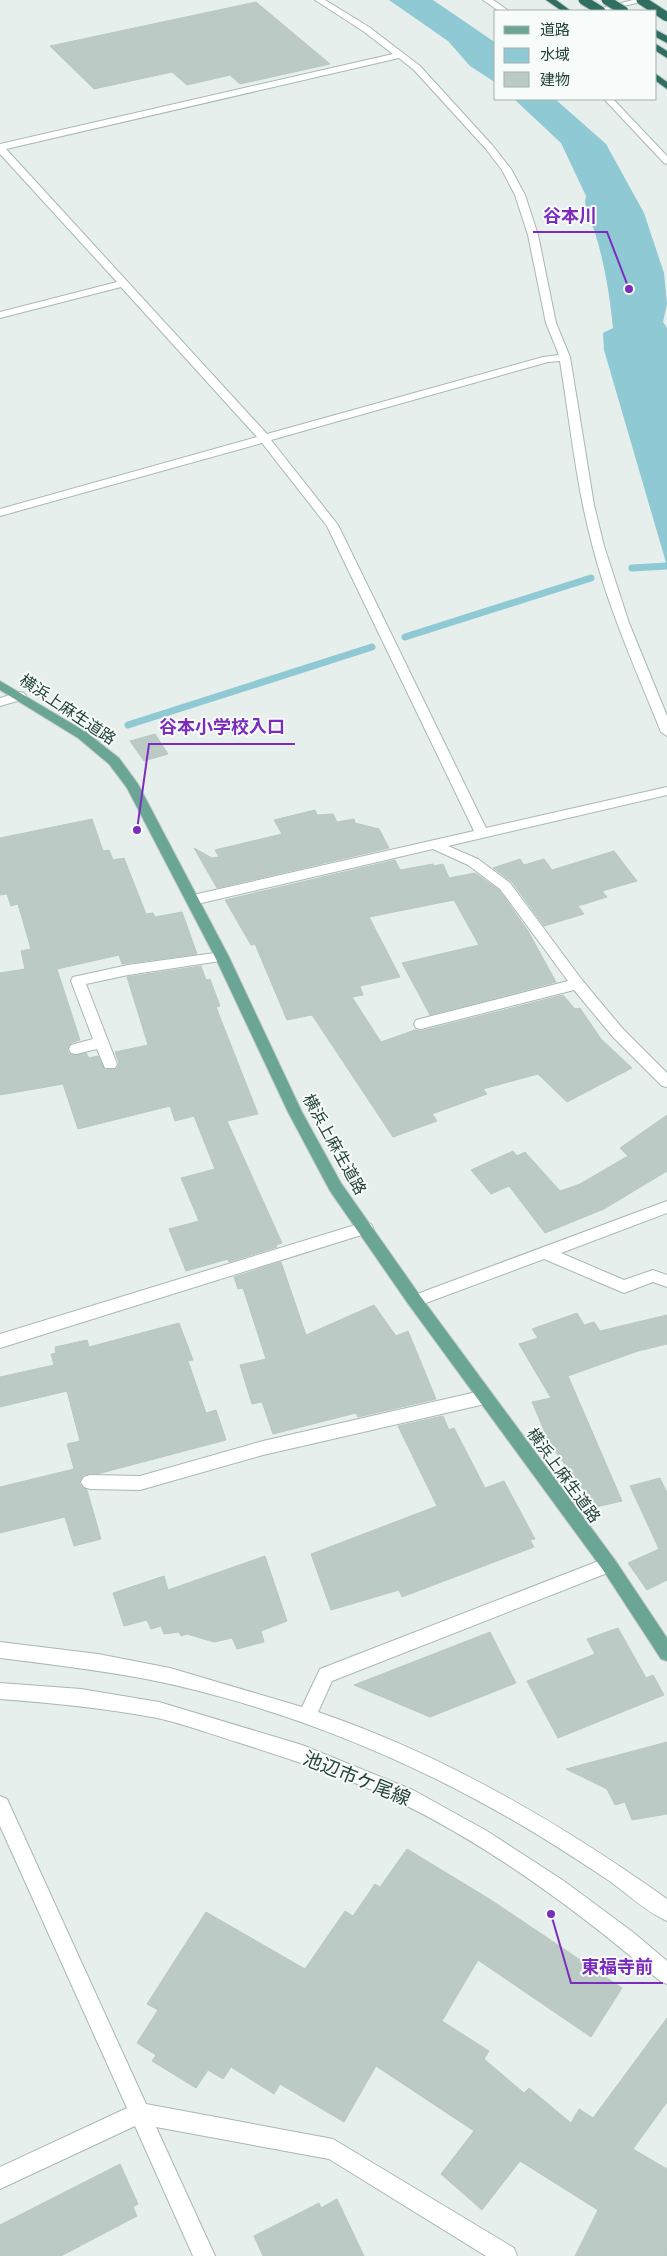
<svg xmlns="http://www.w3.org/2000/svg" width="667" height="2256" font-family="'DM Sans','Noto Sans JP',sans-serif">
<rect width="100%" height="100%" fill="#e6efeb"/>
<g fill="#8ec9d4">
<polygon points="389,0 433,0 496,43 496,83 470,66 448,41"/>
<path d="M514,99H555L606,144L644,213L664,273L667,304L663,322L667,328V566L604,350L603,333L613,328C610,297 605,266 596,236C593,223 582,210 586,196L561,143Z"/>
</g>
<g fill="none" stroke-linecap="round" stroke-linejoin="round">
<g stroke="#8ec9d4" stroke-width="7">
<polyline points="632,568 667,566"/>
<polyline points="405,637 591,578"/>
<polyline points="128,725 372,647"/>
</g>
</g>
<g fill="#bbcac4" stroke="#b8c9c2">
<polygon points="256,2 330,64 240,84 230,75 187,85 172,72 94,89 50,46"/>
<polygon points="155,734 168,754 144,761 130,741"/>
<polygon points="315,810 317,815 333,814 337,822 354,819 355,823 379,829 389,848 217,888 194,848 212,858 219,857 215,850 282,834 274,820"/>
<polygon points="92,819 103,851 109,850 113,860 124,858 146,914 153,913 155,917 182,912 197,954 122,964 119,955 57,969 80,1040 71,1043 67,1050 71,1055 86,1053 89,1058 98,1056 105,1070 117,1069 119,1063 115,1052 148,1045 127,977 201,966 206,980 210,979 220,1006 216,1007 258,1114 227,1121 282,1243 276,1245 277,1247 229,1262 228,1259 186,1271 169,1229 199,1221 181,1178 215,1169 194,1116 175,1121 170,1106 78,1129 63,1084 0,1095 0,973 25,969 21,951 31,949 18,904 11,906 7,894 0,895 0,838"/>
<polygon points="614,851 637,881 602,891 607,897 578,906 584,914 544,926 512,882 493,868 520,859 524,865 544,859 552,870"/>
<polygon points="395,860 400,870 433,864 434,866 443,864 449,878 475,873 499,890 528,931 556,982 430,1015 402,963 479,945 454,900 369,917 400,977 360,986 363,995 352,997 381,1042 415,1030 421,1031 563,995 575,1009 580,1008 601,1039 632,1068 567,1102 538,1074 483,1089 487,1094 432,1114 437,1121 393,1137 312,1015 287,1020 255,944 251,945 225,900"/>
<polygon points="667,1115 667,1171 604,1209 545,1233 509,1186 491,1194 471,1170 513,1151 517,1156 525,1152 560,1191 580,1184 628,1156 620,1148"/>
<polygon points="281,1262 306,1335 374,1305 396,1336 408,1331 436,1399 358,1417 356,1413 273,1434 262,1402 252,1404 240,1365 266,1359 243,1288 238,1289 234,1277"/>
<polygon points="577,1313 584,1325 594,1322 600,1331 667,1315 667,1344 638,1351 568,1376 622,1501 596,1507 550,1444 532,1402 551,1398 519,1344 538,1338 532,1329"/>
<polygon points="179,1323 193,1360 188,1361 206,1413 216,1410 226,1440 101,1473 83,1475 79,1483 87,1490 101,1539 74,1546 65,1517 0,1533 0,1487 74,1469 67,1444 80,1441 67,1391 0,1407 0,1377 54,1365 51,1354 56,1353 55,1347 87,1340 89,1347"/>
<polygon points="443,1416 449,1430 454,1428 485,1488 504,1481 535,1539 530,1540 534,1547 402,1597 399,1590 331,1610 311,1554 437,1506 398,1426"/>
<polygon points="660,1478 667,1493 667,1580 647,1590 628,1563 659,1549 630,1486"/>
<polygon points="265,1556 287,1621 261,1631 264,1642 237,1649 232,1638 214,1642 187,1634 181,1636 179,1632 164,1634 161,1626 151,1629 147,1620 124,1626 113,1593 164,1576 168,1590"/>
<polygon points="618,1628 646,1678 653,1675 664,1695 558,1738 527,1681 595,1654 587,1639"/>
<polygon points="490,1632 516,1683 430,1717 354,1685"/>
<polygon points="667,1742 667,1814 632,1820 625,1802 615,1805 607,1789 566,1769"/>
<polygon points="407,1849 491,1900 622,1988 591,2037 478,1960 442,2021 489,2051 484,2059 524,2093 529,2088 571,2123 579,2109 593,2118 667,2018 667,2102 633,2149 667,2169 667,2256 575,2256 598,2210 520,2161 482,2210 441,2174 474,2131 376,2066 344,2122 280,2084 274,2094 231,2067 223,2079 208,2070 196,2088 152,2061 156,2055 137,2043 158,2010 147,2004 206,1912 305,1969 345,1911 353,1916 375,1884 380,1887"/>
<polygon points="120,2164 138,2204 133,2207 137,2216 61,2256 0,2256 0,2225"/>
<polygon points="337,2199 364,2256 263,2256 254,2236 319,2203 321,2208"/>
</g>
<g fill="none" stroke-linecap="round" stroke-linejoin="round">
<defs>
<g id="minor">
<path d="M315,0H325L369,27L420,66L492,145L511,169L525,195L538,235L556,323L570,357L594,505L604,546L629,623L667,716V736L661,732C636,670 608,608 592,544C576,484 570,422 560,361L548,362L271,440L338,525L486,828L667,787V795L448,846L478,859L510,883L582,980L623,1029L667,1073V1087L662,1086L613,1037L574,990L421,1029L416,1028L414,1024L416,1020L568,981L500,889L468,865L433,849L193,905L188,903L186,900L188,897L193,895L474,831L327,526L262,443L0,516V509L257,437L121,287L0,318V312L117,282L0,154V144L393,54L363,31ZM399,58L414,70L486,149L502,170L515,195L528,235L546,323L559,355L543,357L267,434L6,149Z"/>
<polygon points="483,0 493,0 509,11 499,11"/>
<polygon points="633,0 648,0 604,11 590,11"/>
<polygon points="604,99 613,99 667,156 667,164 664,163"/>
<polygon points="20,692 24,693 26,696 24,699 0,706 0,698"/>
<polygon points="222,952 229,957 227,960 128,975 86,984 117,1064 115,1068 105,1068 97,1049 76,1054 71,1053 69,1049 71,1045 93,1039 71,981 73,977 128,965"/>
<polygon points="667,1201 667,1213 561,1253 624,1280 653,1270 667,1275 667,1287 653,1282 624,1293 544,1259 415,1307 409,1305 407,1301 409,1297"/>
<polygon points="365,1222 371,1224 373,1228 371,1232 0,1348 0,1334"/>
<polygon points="485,1390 491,1392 493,1397 491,1402 485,1404 263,1455 140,1490 90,1489 84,1487 81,1482 84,1477 90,1475 140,1476 263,1441"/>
<path d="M609,1557L615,1560L618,1565L615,1570L332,1681L318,1712C444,1755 559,1822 667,1899V1921C644,1911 625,1891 605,1878C569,1854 533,1831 495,1810C388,1750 267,1703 146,1679C98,1670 49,1664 0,1658V1642L98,1654L170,1668L302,1707L320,1669Z"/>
<path d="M0,1683L81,1689L159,1702L302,1745L413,1790L487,1831L564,1881L634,1933L667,1961V1984L660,1981C582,1914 492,1847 399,1802C348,1778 294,1760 240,1743C213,1735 185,1724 157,1718C105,1708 53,1703 0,1699Z"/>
<polygon points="0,1796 7,1799 146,2104 333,2139 514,2248 517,2256 486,2256 329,2159 156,2127 215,2256 193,2256 135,2126 0,2189 0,2167 127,2108 0,1826"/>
</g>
<polygon id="major" points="0,681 86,732 119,758 138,784 229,957 302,1112 341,1183 421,1297 615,1560 667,1638 667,1661 661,1659 603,1570 409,1305 330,1191 288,1112 215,957 127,788 109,764 78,738 0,690"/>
<g id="highway">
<polygon points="546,0 556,0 571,11 562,11"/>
<polygon points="656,30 667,36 667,43 656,37"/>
<polygon points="656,44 667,51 667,58 656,51"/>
<polygon points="656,74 667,82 667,89 656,81"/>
</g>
</defs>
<use href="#minor" stroke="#a8b8b2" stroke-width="2"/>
<use href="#major" stroke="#c2cac8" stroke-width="2"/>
<use href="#highway" stroke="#c2cac8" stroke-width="2"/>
<use href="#minor" fill="#fff" fill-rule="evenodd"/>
<use href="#major" fill="#6aa596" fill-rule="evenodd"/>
<use href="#highway" fill="#2f6f62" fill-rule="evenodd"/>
<defs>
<g id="highway-bridge">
<polyline points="583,0 601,11"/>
<polyline points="606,0 624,11"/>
<polyline points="641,0 667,17"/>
</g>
</defs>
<use href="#highway-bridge" stroke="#c2cac8" stroke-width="11" stroke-linecap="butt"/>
<use href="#highway-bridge" stroke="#2f6f62" stroke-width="9"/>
</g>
<g text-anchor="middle" stroke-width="4" stroke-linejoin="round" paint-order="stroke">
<g font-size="16" fill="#24423a" stroke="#f7fbf9">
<text transform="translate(68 709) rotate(34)" y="6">横浜上麻生道路</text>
<text transform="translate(335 1144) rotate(61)" y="6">横浜上麻生道路</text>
<text transform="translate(564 1475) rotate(54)" y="6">横浜上麻生道路</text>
</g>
<g font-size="19" fill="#24423a" stroke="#f7fbf9">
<text transform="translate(357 1778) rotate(22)" y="7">池辺市ケ尾線</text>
</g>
</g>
<path fill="none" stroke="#7b2cbf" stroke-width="2" d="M629 289L607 232H533M137 830L149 744H295M551 1914L571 1983H663"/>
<g fill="#7b2cbf" stroke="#f7fbf9" stroke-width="2">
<circle cx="629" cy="289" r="5"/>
<circle cx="137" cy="830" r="5"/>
<circle cx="551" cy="1914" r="5"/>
</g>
<g font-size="18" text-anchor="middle" font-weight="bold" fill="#7b2cbf" stroke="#f7fbf9" stroke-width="4" stroke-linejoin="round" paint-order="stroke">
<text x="570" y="222">谷本川</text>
<text x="222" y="733">谷本小学校入口</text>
<text x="617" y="1973">東福寺前</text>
</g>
<rect x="494" y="10" width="162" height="90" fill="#f7fbf9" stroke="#a3b1ad"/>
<rect x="504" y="26" width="25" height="8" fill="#6aa596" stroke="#a3b1ad"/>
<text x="540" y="35" font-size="15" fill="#24423a">道路</text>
<rect x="504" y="48" width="25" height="15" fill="#8ec9d4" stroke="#a3b1ad"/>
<text x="540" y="60" font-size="15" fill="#24423a">水域</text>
<rect x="504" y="72" width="25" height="15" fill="#bbcac4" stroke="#a3b1ad"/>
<text x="540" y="85" font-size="15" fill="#24423a">建物</text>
</svg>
